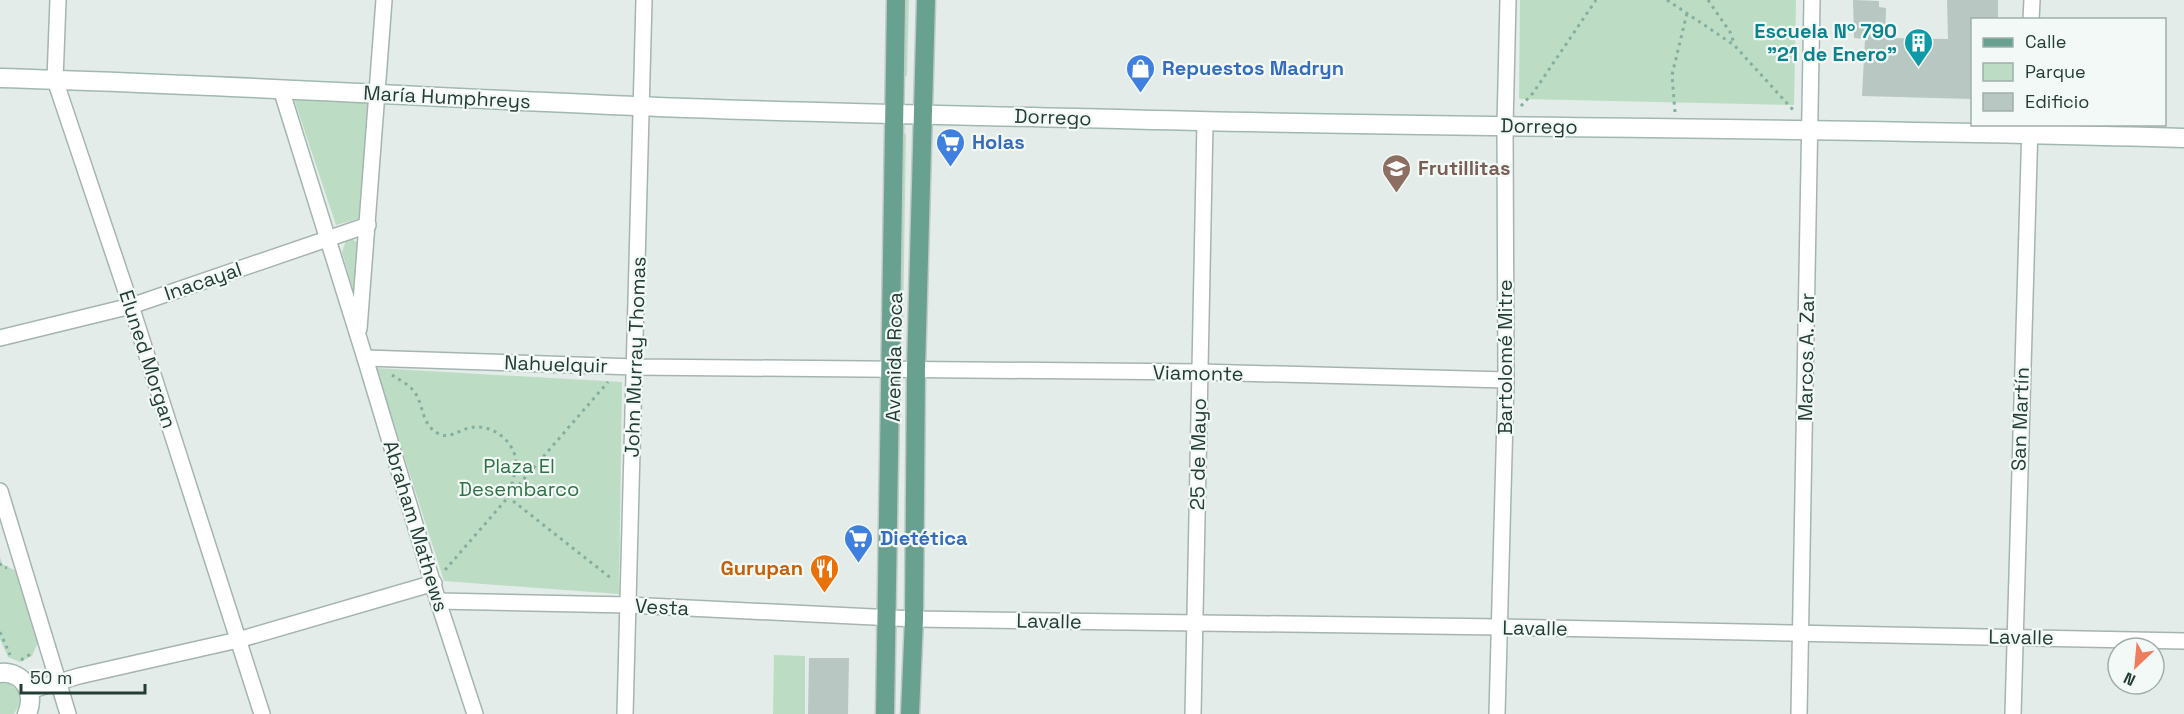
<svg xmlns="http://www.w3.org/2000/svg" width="2184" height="714" font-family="'Space Grotesk',sans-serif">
<rect width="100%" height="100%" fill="#e3ece8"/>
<g fill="#bcddc4">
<polygon points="904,0 909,0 907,76 902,75"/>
<polygon points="1520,0 1796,0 1794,105 1519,99"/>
<polygon points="294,99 368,100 361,218 336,225"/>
<polygon points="901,133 906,134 903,332 898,332"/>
<polygon points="351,239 357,242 359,249 354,293 342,252 346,241"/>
<polygon points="376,368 622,382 619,594 444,581"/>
<polygon points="896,384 901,384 897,583 893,583"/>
<polygon points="0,557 2,564 16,571 38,642 32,656 20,662 8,657 0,639"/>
<polygon points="774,655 805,656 805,714 773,714"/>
<polygon points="0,683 10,684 19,692 20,703 14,714 0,714"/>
</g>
<g fill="#b8c7c1">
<polygon points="1853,0 1879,1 1879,7 1886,8 1885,38 1948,39 1947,0 1998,0 1998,20 1972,20 1972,99 1862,96 1865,39 1854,38"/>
<polygon points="809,658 849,658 848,714 808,714"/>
</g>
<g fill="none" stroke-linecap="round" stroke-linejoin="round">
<defs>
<g id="street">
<polyline points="58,0 55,80 131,306 262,714"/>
<polyline points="2031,20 2032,0"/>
<polyline points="281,89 365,358 438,601 475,714"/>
<polyline points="359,329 384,0"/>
<polyline points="0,338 131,306 368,225"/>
<polyline points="365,358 635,367 1200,372 1506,380"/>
<polyline points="0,491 68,714"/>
<polyline points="438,601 628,605 914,619 1500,627 2184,641"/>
<polyline points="29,691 79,676 238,640 434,583"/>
<polyline points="625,714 644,0"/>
<polyline points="1193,714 1205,122"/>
<polyline points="1497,714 1506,380 1505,125 1508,0"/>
<polyline points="1799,714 1812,0"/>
<polyline points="2013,714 2030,124"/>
</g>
<g id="secondary">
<path d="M0,78C212,84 424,97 636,106C797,113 958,115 1119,119C1474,129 1829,127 2184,138"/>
<path d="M0,673C24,671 36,693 27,714"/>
</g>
<g id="primary">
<polyline points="885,714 896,0"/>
<polyline points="910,714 914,619 916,369 926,0"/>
</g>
</defs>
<use href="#street" stroke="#a6b4af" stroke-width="18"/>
<use href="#secondary" stroke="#a1b8af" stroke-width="21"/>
<use href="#primary" stroke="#c1c9c6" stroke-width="21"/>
<g stroke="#84afa0" stroke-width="3" stroke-dasharray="3 4.5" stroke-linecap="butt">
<polyline points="1667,0 1734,45 1795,112"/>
<polyline points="1708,0 1730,32 1734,43"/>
<polyline points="1521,106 1533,93 1596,0"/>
<polyline points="1675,112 1672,75 1687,13"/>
<path d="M392,375C398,379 406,383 411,388C425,401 419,424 439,434C450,439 459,430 469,428C491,422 517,442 516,465C515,475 511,487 508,497L612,579"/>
<polyline points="0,563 1,566 7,568"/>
<polyline points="445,570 608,382"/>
<polyline points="0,632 10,655"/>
<polyline points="21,660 32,653"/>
</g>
<use href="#street" stroke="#fff" stroke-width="15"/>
<use href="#secondary" stroke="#fff" stroke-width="18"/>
<use href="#primary" stroke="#68a190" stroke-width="18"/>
</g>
<defs>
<symbol id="building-pin" viewBox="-11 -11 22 30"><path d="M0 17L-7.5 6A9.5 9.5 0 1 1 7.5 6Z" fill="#0f9aa8" stroke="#f3f9f6"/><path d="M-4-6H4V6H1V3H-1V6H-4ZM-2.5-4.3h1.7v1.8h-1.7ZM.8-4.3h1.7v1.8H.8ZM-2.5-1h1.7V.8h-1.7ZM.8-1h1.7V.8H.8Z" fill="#fff"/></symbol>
<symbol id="shop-pin" viewBox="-11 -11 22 30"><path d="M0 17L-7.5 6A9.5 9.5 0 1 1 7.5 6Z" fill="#3f7fe0" stroke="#f3f9f6"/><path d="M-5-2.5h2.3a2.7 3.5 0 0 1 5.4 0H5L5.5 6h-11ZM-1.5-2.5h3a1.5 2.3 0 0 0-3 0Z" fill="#fff"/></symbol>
<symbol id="supermarket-pin" viewBox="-11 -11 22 30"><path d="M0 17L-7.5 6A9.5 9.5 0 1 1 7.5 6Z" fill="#3f7fe0" stroke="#f3f9f6"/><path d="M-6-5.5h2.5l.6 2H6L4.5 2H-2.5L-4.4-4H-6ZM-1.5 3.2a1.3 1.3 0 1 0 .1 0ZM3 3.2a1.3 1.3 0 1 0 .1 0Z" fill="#fff"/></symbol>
<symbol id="school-pin" viewBox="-11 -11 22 30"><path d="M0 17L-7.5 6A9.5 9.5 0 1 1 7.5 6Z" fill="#8d6e63" stroke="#f3f9f6"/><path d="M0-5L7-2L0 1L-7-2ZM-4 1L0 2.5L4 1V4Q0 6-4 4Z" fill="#fff"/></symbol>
<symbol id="restaurant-pin" viewBox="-11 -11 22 30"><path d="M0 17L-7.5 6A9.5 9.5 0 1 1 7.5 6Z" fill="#e8710a" stroke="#f3f9f6"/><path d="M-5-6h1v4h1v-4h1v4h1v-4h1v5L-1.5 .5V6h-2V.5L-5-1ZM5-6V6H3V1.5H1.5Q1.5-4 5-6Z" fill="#fff"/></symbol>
</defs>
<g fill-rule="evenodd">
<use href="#building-pin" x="1902" y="26" width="33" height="45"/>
<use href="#shop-pin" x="1124" y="52" width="33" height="45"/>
<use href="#supermarket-pin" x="934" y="126" width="33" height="45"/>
<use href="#school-pin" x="1380" y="152" width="33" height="45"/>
<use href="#supermarket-pin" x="842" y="522" width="33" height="45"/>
<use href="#restaurant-pin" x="808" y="552" width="33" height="45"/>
</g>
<g text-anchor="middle" stroke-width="4.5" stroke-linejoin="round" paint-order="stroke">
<g font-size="20" font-weight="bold" fill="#0d838f" stroke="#f3f9f6" text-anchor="end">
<text x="1897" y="38">Escuela Nº 790<tspan x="1897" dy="23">"21 de Enero"</tspan></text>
</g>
<g font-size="20" font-weight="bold" fill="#366cbe" stroke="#f3f9f6" text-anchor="start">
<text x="1162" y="75">Repuestos Madryn</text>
<text x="972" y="149">Holas</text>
<text x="880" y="545">Dietética</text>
</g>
<g font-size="20" fill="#233d35" stroke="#f3f9f6">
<text transform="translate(447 97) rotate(3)" y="7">María Humphreys</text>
<text transform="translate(1053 117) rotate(2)" y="7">Dorrego</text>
<text transform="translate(1539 126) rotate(1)" y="7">Dorrego</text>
<text transform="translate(203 281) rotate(-19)" y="7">Inacayal</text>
<text transform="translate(635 357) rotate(-88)" y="7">John Murray Thomas</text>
<text transform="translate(894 357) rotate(-89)" y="7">Avenida Roca</text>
<text transform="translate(1505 357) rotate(-90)" y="7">Bartolomé Mitre</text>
<text transform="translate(1806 357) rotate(-89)" y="7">Marcos A. Zar</text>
<text transform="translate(148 359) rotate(72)" y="7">Eluned Morgan</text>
<text transform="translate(556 364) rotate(2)" y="7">Nahuelquir</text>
<text transform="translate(1198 373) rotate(1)" y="7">Viamonte</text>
<text transform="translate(2020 419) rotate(-88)" y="7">San Martín</text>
<text transform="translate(1198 454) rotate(-89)" y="7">25 de Mayo</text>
<text transform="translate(416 526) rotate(73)" y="7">Abraham Mathews</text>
<text transform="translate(662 607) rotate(3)" y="7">Vesta</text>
<text transform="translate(1049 621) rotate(1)" y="7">Lavalle</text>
<text transform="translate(1535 628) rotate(1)" y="7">Lavalle</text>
<text transform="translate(2021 637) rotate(1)" y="7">Lavalle</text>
</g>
<g font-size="20" font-weight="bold" fill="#785e54" stroke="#f3f9f6" text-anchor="start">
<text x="1418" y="175">Frutillitas</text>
</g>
<g font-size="20" fill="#2e7346" stroke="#f3f9f6">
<text x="519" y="473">Plaza El<tspan x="519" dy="23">Desembarco</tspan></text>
</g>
<g font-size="20" font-weight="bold" fill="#c56008" stroke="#f3f9f6" text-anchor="end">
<text x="803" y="575">Gurupan</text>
</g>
</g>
<rect x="1971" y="18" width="195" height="108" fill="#f3f9f6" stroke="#a0aea9" stroke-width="1.5"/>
<rect x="1983" y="38" width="30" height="9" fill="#68a190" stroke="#a0aea9" stroke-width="1.5"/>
<text x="2025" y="48" font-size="18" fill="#233d35">Calle</text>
<rect x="1983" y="63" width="30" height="18" fill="#bcddc4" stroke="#a0aea9" stroke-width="1.5"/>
<text x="2025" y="78" font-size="18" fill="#233d35">Parque</text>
<rect x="1983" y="93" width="30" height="18" fill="#b8c7c1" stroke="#a0aea9" stroke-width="1.5"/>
<text x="2025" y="108" font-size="18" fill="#233d35">Edificio</text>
<g transform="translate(2136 666) rotate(206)"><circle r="28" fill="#f3f9f6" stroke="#a0aea9" stroke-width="1.5"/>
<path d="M0-4.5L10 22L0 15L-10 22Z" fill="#ee7d5f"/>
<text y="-9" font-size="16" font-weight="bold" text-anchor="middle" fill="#233d35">N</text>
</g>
<path d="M21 684v9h124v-9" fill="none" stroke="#233d35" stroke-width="3"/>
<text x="30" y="684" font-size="18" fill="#233d35" stroke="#f3f9f6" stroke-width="4.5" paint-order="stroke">50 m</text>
</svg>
